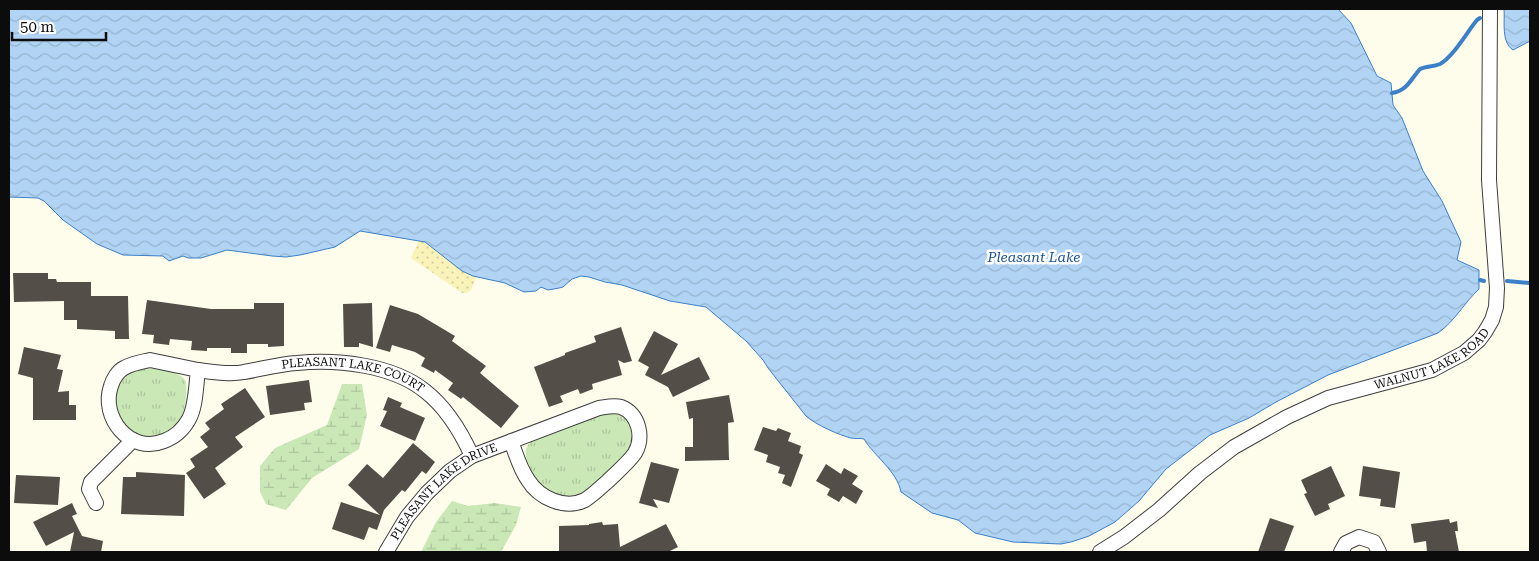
<svg xmlns="http://www.w3.org/2000/svg" width="1539" height="561" font-family="'Roboto Serif',serif">
<defs>
<pattern id="grass-tufts" width="24" height="20" patternUnits="userSpaceOnUse" patternTransform="scale(1.25)"><rect width="24" height="20" fill="#cae7b6"/><path d="M3 7l-1-3M5 7V3M7 7l1-3M15 17l-1-3M17 17v-4M19 17l1-3" fill="none" stroke="#acc59b"/></pattern>
<pattern id="wetland-marsh" width="20" height="14" patternUnits="userSpaceOnUse" patternTransform="scale(1.25)"><rect width="20" height="14" fill="#cae7b6"/><path d="M1 5h8M5 5V1M11 12h8M15 12V8" fill="none" stroke="#acc59b"/></pattern>
<pattern id="sand-dots" width="8" height="8" patternUnits="userSpaceOnUse" patternTransform="scale(1.25)"><rect width="8" height="8" fill="#f9f2b9"/><path d="M2 2h.1M6 6h.1" fill="none" stroke="#d4ce9e" stroke-width="1.8" stroke-linecap="round"/></pattern>
<pattern id="water-waves" width="16" height="10" patternUnits="userSpaceOnUse" patternTransform="scale(1.25)"><rect width="16" height="10" fill="#b1d4f4"/><path d="M0 5q4-4 8 0t8 0" fill="none" stroke="#97b5d0"/></pattern>
</defs>
<rect width="100%" height="100%" fill="#fefdeb"/>
<g fill="url(#grass-tufts)">
<path d="M141,368C151,368 178,370 185,380C189,388 184,418 178,425C173,431 161,438 154,439C142,441 132,432 122,427C119,419 114,408 113,400C112,384 128,373 141,368Z"/>
<path d="M612,412C665,433 608,472 587,491C571,500 550,497 537,483C533,479 531,471 529,465C525,456 523,448 532,441L599,414Z"/>
</g>
<g fill="url(#wetland-marsh)">
<polygon points="342,384 362,384 367,415 359,449 312,478 286,510 266,504 260,492 260,466 275,448 327,425"/>
<polygon points="452,501 468,506 495,503 521,507 516,525 501,552 421,552 436,522"/>
</g>
<polygon fill="url(#sand-dots)" points="419,240 432,246 462,271 477,276 471,290 467,293 462,293 411,258"/>
<g fill="url(#water-waves)" stroke="#3b80c9">
<path d="M9,9H1338L1351,23L1377,76L1391,83L1393,105L1402,118L1423,171L1442,201L1461,242L1457,260L1479,270V289C1464,303 1455,321 1438,333L1328,375L1276,402L1249,418L1210,435L1166,469L1139,501L1115,522L1089,536L1071,542L1061,544L1013,542L975,533L958,520L932,513L901,492C897,471 874,456 864,439C860,438 856,439 851,438C839,435 816,425 806,416L768,368L763,360L746,341L706,307L670,301L622,285L605,282L589,277L581,276L572,279L563,287L559,288L548,290L541,287L536,291L524,292L505,283L473,276L462,271L425,242L360,231L335,247L300,255L286,257L272,256L227,250L201,258H188L183,256L169,261L163,256L123,255L97,244L63,220L44,201L38,198L9,197Z"/>
<path d="M1504,9H1530V41L1513,50C1501,42 1505,22 1504,9Z"/>
</g>
<g fill="none" stroke-linecap="round" stroke-linejoin="round">
<g stroke="#3b80c9" stroke-width="4">
<path d="M1392,93C1407,91 1411,79 1420,69C1426,66 1433,67 1440,64C1453,57 1467,32 1477,20L1480,18"/>
<polyline points="1480,280 1484,281"/>
<polyline points="1507,281 1530,283"/>
</g>
</g>
<g fill="#544e49">
<polygon points="13,273 48,273 48,279 56,279 57,282 91,282 91,296 128,296 129,339 115,339 115,331 77,329 77,320 64,320 64,301 14,302"/>
<polygon points="147,300 211,309 254,309 254,303 284,303 284,346 268,347 268,344 247,344 247,353 231,353 231,348 207,348 207,351 191,350 192,341 170,339 169,345 153,343 154,335 142,334"/>
<polygon points="372,303 373,347 359,343 359,347 344,347 343,304"/>
<polygon points="390,305 418,314 455,336 452,341 486,366 480,373 519,406 501,428 463,397 461,399 448,390 453,383 435,370 434,373 421,366 425,358 415,352 392,345 390,352 376,348"/>
<polygon points="621,327 632,361 624,363 618,360 622,375 592,384 593,389 580,394 578,389 560,396 563,402 549,407 534,367 565,355 565,353 596,342 594,336"/>
<polygon points="654,331 678,344 661,375 699,357 710,379 673,397 668,387 645,375 649,367 638,361"/>
<polygon points="24,347 61,355 57,369 63,370 58,392 69,391 69,405 76,405 76,420 33,420 33,378 18,374"/>
<polygon points="309,380 312,402 304,403 305,410 270,415 266,386"/>
<polygon points="245,388 265,417 235,437 243,447 215,468 226,484 204,499 186,473 195,467 190,459 208,447 200,437 210,429 205,423 224,409 221,404"/>
<polygon points="729,395 734,422 728,423 729,460 685,461 685,447 693,447 693,418 689,419 686,402"/>
<polygon points="388,397 402,403 400,407 425,418 415,441 380,426 387,411 383,410"/>
<polygon points="763,427 776,431 778,428 791,433 788,441 801,446 799,453 803,455 791,487 782,483 785,475 778,473 780,467 766,462 768,455 754,450"/>
<polygon points="413,443 435,462 426,474 422,471 405,492 402,490 384,510 377,530 369,527 364,540 332,529 341,502 380,515 348,485 367,464 383,478"/>
<polygon points="651,462 679,469 669,503 653,499 658,508 639,503"/>
<polygon points="826,464 841,474 844,468 858,476 852,484 863,491 856,504 843,496 839,502 827,495 830,489 816,481"/>
<polygon points="1331,466 1345,496 1328,504 1330,509 1315,516 1304,494 1307,493 1301,480"/>
<polygon points="1363,466 1400,472 1395,508 1380,506 1381,499 1359,496"/>
<polygon points="136,472 185,475 184,516 121,514 123,477 136,477"/>
<polygon points="16,475 60,477 58,505 14,503"/>
<polygon points="72,503 77,514 72,516 82,536 103,541 101,552 70,552 74,532 46,546 33,522"/>
<polygon points="1270,518 1294,526 1284,552 1258,552"/>
<polygon points="1449,519 1450,523 1457,521 1458,531 1455,531 1459,552 1427,552 1426,541 1414,543 1411,524"/>
<polygon points="602,522 603,525 618,524 620,547 666,524 678,547 668,552 559,552 559,526 589,525 589,524"/>
</g>
<g fill="none" stroke-linecap="round" stroke-linejoin="round">
<defs>
<g id="street">
<path d="M150,360L198,370C196,385 196,406 189,419C183,430 175,437 164,441C130,455 100,417 111,386C113,379 118,371 124,368C133,363 141,362 150,360Z"/>
<path id="s1" d="M198,370C213,372 230,375 244,372C262,369 279,364 297,363C338,359 393,365 425,391C447,408 461,432 472,456"/>
<polyline points="96,503 89,489 91,482 133,440"/>
<path id="s2" d="M386,552L407,517L427,493L450,471L472,456L599,408C606,407 614,405 621,407C639,414 644,437 635,453C628,463 617,472 608,481C601,487 593,495 585,500C565,510 539,498 528,480C520,469 516,454 511,441"/>
<path id="s3" d="M1100,552L1124,537L1159,510L1200,473L1234,447L1287,417L1328,398L1432,370L1464,353L1479,340L1485,332L1492,320L1496,307L1497,288L1489,180L1490,9"/>
<polyline points="1341,552 1346,543 1359,537 1374,542 1379,552"/>
</g>
</defs>
<use href="#street" stroke="#3f3f3f" stroke-width="16"/>
<use href="#street" stroke="#fff" stroke-width="14"/>
</g>
<g text-anchor="middle" stroke-width="5" stroke-linejoin="round" paint-order="stroke">
<g font-size="12" fill="#0c0c0c" stroke="#fff">
<text dy="4" stroke="none"><textPath href="#s3" startOffset="389">WALNUT LAKE ROAD</textPath></text>
<text dy="4" stroke="none"><textPath href="#s1" startOffset="158">PLEASANT LAKE COURT</textPath></text>
<text dy="4" stroke="none"><textPath href="#s2" startOffset="86">PLEASANT LAKE DRIVE</textPath></text>
</g>
<g font-size="14" font-style="italic" fill="#195399" stroke="#fff">
<text x="1034" y="262">Pleasant Lake</text>
</g>
</g>
<rect width="1539" height="561" fill="none" stroke="#0c0c0c" stroke-width="20"/>
<path d="M12 32v8h94v-8" fill="none" stroke="#0c0c0c" stroke-width="2.5"/>
<text x="20" y="32" font-size="15" fill="#0c0c0c" stroke="#ffffff" stroke-width="4" paint-order="stroke">50 m</text>
</svg>
